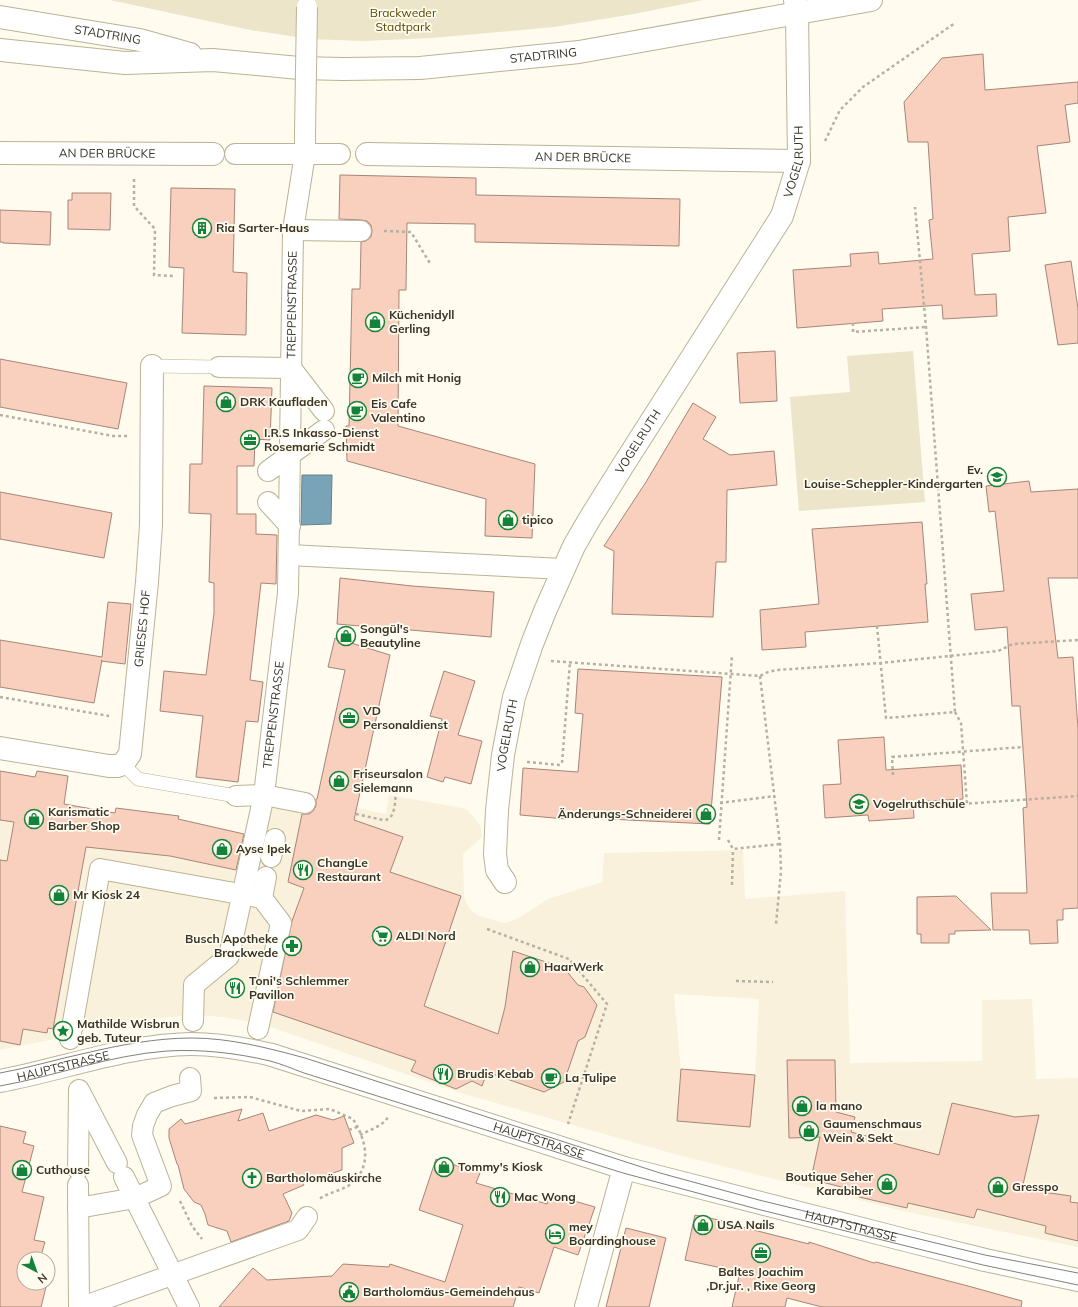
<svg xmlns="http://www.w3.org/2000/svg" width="1078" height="1307" font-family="Mulish,sans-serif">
<rect width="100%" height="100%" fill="#fffbee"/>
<path fill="#f9f1db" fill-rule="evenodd" d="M389,795L467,809L480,825L482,837L463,854L464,897L469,908L477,915L504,923L517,919L548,899L602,882L604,853L743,850L745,899L845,891L850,1063L982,1061V1000L1032,999L1036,1079L1078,1078V1247L907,1212L678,1155L461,1093L262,1024L222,1017L198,1015L148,1019L94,1028L55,1039L0,1050V820L14,822L12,832L111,850L170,856L237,871L252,800L306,797L386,814ZM674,994L759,999L755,1075L681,1069Z"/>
<g fill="#ece5c9">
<polygon points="110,0 703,0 634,14 554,27 432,38 363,41 310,39 250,30"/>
<polygon points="913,351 925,502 799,511 790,397 850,392 847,356"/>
</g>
<polygon fill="#79a3b6" stroke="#66828b" points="302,475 332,475 331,524 301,525"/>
<g fill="#f9cfbd" stroke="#a58678">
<polygon points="983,54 985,90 1078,82 1078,103 1065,105 1070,142 1037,146 1046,213 1008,217 1010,251 972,254 975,295 996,294 997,316 943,319 942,305 882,309 883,321 797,328 793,270 851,266 850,254 878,252 879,264 933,259 929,220 933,219 928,142 908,142 904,102 942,58"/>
<polygon points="340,175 476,178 476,195 680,199 679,246 475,242 475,224 407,223 406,290 399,290 398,426 535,464 532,538 485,536 486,499 347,461 346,426 349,426 352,289 360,289 361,242 366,241 371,237 372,231 371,225 367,221 361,220 339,219"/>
<polygon points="171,188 235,189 233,272 247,273 246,335 182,333 184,268 169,267"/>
<polygon points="72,193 111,193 110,230 68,229 68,200 72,200"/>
<polygon points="0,210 51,212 50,245 3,243 3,242 0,242"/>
<polygon points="1071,261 1078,309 1078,343 1058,345 1045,265"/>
<polygon points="775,351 777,401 740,403 737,353"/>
<polygon points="0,359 127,383 118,429 0,407"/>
<polygon points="204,386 272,388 270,440 255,439 254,466 237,466 237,514 256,514 256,534 277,535 276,584 261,583 250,680 263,682 258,722 246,721 238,782 196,777 203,716 160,711 164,671 206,675 214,613 214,583 209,582 211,514 189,513 190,464 202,464"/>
<polygon points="693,403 716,417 703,439 730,455 774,451 777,485 727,490 726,562 716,562 713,617 612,614 614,551 604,546 646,482"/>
<polygon points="1029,481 1031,492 1078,489 1078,578 1048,578 1058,658 1073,657 1078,729 1078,908 1063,909 1063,920 1057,920 1058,943 1030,944 1029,930 993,930 991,893 1027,893 1023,808 1027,807 1020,706 1012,706 1007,627 975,630 971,594 1004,591 995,511 989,512 986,486"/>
<polygon points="0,492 112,513 104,558 0,539"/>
<polygon points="922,522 927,584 925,584 928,622 805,632 806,647 762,650 760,610 819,604 812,529"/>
<polygon points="340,578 412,586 494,592 491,637 410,630 395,628 395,629 337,624"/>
<polygon points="108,602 131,604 125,664 101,661 102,660 94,703 0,687 0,640 102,657"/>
<polygon points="335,638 390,655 354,820 403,837 390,872 461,896 424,1006 498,1034 505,1007 513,951 564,968 578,985 584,987 597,1005 585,1037 578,1041 564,1082 544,1092 487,1072 482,1086 472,1081 456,1089 411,1071 416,1061 273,1012 292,921 304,888 288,882 302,814 309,814 313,811 316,806 316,799 317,799 345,670 328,667"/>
<polygon points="578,669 722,677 710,824 567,817 566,819 520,815 523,768 578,772 583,714 575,713"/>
<polygon points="444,671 475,681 458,735 482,741 471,784 445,777 443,782 427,777 442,719 430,716"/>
<polygon points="884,737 886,770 961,765 963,799 913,802 914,818 869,821 868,815 825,818 823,785 841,784 838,740"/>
<polygon points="0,771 35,777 37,771 68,776 64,804 115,813 116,808 179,816 178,819 244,834 236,870 170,856 86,847 53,1029 48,1028 47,1033 23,1029 20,1045 0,1041 0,860 7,861 14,822 0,820"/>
<polygon points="956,896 991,930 955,931 955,934 949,934 949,943 921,943 921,934 917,934 917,897"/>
<polygon points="787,1060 835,1060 836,1112 855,1117 851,1132 939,1155 952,1103 1015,1117 1039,1115 1022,1189 1071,1196 1070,1202 1078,1203 1078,1241 1045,1233 1046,1226 977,1209 974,1218 908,1203 907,1208 859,1197 860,1192 811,1179 820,1137 789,1138"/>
<polygon points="681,1069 755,1075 750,1127 677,1121"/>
<polygon points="242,1109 238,1121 263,1113 269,1131 316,1115 333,1120 344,1116 354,1143 342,1148 342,1170 303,1183 304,1185 283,1194 292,1213 289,1221 231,1242 227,1231 208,1225 205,1214 201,1205 194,1202 184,1189 178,1165 177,1164 169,1138 169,1129 181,1119 185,1124"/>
<polygon points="0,1126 26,1132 23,1143 34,1146 22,1192 44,1197 34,1240 45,1242 40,1259 24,1259 24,1283 47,1283 41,1307 0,1307"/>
<polygon points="436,1159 480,1173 476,1183 547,1204 550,1194 595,1207 578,1255 554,1247 539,1293 519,1287 513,1307 219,1307 253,1268 267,1280 332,1276 343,1264 389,1267 390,1264 445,1282 463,1225 419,1210"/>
<polygon points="695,1215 738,1224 738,1226 809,1244 809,1242 874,1263 876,1262 968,1286 1022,1301 1021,1307 822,1307 787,1298 785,1307 732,1307 740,1272 685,1260"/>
<polygon points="626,1228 666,1238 649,1307 606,1307"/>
</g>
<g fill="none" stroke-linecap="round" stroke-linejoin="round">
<defs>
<g id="service">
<polyline points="152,366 219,367"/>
<polyline points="123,764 138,779 236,796"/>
</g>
<g id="pedestrian">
<polyline points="235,154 340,154"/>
<polyline points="293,230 361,231"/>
<polyline points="219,367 291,368 324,411"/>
<polyline points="268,471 324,430"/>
<polyline points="268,502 290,526"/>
<polyline points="289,555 563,569"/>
<polyline points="236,796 264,795 305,803"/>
<polyline points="271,857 275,839"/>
<path id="s1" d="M193,1021L194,985L229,956L264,795L288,593L293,230L305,154V134"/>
<polyline points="258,1029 281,923 262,898 266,877"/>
<polyline points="70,1039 100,869 262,898"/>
<polyline points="79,1090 117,1163"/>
<polyline points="78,1169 79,1092"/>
<polyline points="124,1177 189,1307"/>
<polyline points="78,1185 79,1307"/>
<polyline points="78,1208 135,1198 161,1186 142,1135 143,1126 147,1115 154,1103 172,1096 191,1091 190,1078"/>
<polyline points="82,1307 298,1230 307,1217"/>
</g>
<g id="minor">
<path id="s2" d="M0,153L213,154"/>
<path id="s3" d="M367,154L799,161"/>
<path id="s4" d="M0,748L109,766H117L123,764L130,754L147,582L151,525L152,366"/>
<path id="s5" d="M505,882L497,870L495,854L497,810L503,755L514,697L532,644L545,611L574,546L589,520L622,467L782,216L799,161L797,13L795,0"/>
<polyline points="586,1307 624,1168"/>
</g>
<g id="tertiary">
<path id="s6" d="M0,17L140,40L190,54"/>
<path id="s7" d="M0,50L125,63L213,60L299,68L343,69L420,68L579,52L871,0"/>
<path id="s8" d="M0,1081C64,1069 126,1045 191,1044C219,1044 246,1049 272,1055L624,1168L909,1241L985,1260L1078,1280"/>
</g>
</defs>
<use href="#service" stroke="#bbb394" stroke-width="14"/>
<use href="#pedestrian" stroke="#bbb394" stroke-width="22"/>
<use href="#minor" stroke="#bbb394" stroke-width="24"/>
<use href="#tertiary" stroke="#bbb394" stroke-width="24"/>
<g stroke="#b5b1a5" stroke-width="2.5" stroke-dasharray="3 3" stroke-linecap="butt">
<polyline points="825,141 840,110 863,87 955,23"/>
<polyline points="134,179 134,206 155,229 154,275 174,276"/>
<polyline points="384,231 411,232 431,265"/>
<polyline points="853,323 853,332 926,327"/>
<polyline points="0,415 113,436 128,436"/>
<polyline points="877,626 886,718 955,712 926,327 915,207"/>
<polyline points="551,661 760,676 768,672 777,670 881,663 998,651 1013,644 1078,640"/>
<polyline points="760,676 780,844 781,871 776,924"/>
<polyline points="0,697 109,716"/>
<polyline points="955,712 961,723 967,804"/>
<polyline points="527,762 560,765 562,763 570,662"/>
<polyline points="893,775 892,757 1023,747"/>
<polyline points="720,803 775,796"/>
<polyline points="933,806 1078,796"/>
<path d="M356,814L383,820C396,821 395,800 396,791"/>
<polyline points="719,840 732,655"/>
<polyline points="728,840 733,849 780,844"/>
<polyline points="732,885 733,849"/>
<polyline points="487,929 569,959 607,1004 568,1124"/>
<polyline points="736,981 773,982"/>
<path d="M214,1098L250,1097L301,1111L330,1109L353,1119C367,1141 373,1169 348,1186C339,1191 328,1193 319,1199"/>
<polyline points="349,1130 357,1127"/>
<path d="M360,1135C369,1130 383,1126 388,1117"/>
<polyline points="180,1201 192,1226 202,1239"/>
</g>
<use href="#service" stroke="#fff" stroke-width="13"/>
<use href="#pedestrian" stroke="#fff" stroke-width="20"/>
<use href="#minor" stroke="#fff" stroke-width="22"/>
<use href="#tertiary" stroke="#fff" stroke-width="22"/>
<g stroke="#848074" stroke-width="1">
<path d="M0,1073C29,1068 57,1059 86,1053C120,1045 156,1038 192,1038C230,1038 268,1048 305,1058L660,1173L759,1200L985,1255L1078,1273"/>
<path d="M0,1086C56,1076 110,1055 167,1051C201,1049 237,1053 270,1061C282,1064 293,1069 304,1073L623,1173L757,1209L983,1265L1078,1285"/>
</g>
<defs>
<polyline id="pedestrian-bridge" points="305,134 307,7"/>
</defs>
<use href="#pedestrian-bridge" stroke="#bbb394" stroke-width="22" stroke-linecap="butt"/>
<use href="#pedestrian-bridge" stroke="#fff" stroke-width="20"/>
</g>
<defs>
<symbol id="building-ring" viewBox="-11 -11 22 22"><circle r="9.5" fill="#fffbee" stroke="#14833a" stroke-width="1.5"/><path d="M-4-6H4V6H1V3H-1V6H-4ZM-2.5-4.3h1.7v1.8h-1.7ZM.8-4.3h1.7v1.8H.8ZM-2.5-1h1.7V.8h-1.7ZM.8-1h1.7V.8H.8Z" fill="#14833a"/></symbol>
<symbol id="shop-ring" viewBox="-11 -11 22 22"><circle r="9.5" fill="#fffbee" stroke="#14833a" stroke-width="1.5"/><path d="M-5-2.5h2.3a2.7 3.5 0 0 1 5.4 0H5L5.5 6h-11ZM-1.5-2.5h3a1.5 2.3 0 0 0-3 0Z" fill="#14833a"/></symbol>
<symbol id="cafe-ring" viewBox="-11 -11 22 22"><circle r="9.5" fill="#fffbee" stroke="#14833a" stroke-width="1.5"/><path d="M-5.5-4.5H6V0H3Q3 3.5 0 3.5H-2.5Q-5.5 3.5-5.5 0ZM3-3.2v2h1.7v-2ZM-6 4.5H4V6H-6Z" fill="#14833a"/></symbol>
<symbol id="office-ring" viewBox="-11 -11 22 22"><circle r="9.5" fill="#fffbee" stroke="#14833a" stroke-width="1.5"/><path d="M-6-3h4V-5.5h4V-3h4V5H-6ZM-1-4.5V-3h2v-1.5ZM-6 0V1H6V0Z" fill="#14833a"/></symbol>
<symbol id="school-ring" viewBox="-11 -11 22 22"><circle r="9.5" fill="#fffbee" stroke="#14833a" stroke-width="1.5"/><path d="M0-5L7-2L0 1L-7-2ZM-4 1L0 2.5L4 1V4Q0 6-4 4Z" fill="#14833a"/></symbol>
<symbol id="restaurant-ring" viewBox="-11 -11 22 22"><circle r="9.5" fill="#fffbee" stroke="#14833a" stroke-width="1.5"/><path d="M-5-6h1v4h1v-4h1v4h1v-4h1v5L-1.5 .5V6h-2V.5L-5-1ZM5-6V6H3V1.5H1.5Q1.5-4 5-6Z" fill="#14833a"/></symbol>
<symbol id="supermarket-ring" viewBox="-11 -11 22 22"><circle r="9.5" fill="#fffbee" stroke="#14833a" stroke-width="1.5"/><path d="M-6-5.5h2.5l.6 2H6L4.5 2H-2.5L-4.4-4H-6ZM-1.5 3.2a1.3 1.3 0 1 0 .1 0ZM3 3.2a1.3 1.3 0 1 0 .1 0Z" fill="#14833a"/></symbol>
<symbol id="pharmacy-ring" viewBox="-11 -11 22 22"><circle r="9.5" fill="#fffbee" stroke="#14833a" stroke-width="1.5"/><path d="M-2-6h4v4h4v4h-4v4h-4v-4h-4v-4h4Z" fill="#14833a"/></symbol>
<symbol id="sight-ring" viewBox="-11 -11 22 22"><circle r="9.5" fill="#fffbee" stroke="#14833a" stroke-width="1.5"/><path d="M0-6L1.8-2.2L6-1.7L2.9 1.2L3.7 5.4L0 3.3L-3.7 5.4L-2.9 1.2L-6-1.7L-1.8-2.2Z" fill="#14833a"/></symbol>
<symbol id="church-ring" viewBox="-11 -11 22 22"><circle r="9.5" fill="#fffbee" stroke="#14833a" stroke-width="1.5"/><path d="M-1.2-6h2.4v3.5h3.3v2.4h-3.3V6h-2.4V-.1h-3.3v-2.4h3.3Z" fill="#14833a"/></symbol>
<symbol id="hotel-ring" viewBox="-11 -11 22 22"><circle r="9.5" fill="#fffbee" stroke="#14833a" stroke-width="1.5"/><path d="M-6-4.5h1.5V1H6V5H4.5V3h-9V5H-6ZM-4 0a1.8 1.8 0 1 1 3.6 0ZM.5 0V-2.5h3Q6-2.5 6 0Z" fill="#14833a"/></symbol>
<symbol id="civic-ring" viewBox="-11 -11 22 22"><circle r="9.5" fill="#fffbee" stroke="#14833a" stroke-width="1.5"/><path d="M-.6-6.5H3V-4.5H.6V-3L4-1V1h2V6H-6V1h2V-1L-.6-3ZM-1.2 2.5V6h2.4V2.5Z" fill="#14833a"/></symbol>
</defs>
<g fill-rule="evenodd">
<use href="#building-ring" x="191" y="217" width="22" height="22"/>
<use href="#shop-ring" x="364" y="311" width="22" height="22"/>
<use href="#cafe-ring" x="347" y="367" width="22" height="22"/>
<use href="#shop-ring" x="215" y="391" width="22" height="22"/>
<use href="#cafe-ring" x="346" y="400" width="22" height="22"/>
<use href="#office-ring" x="239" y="429" width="22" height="22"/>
<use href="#school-ring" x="986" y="466" width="22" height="22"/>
<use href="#shop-ring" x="497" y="509" width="22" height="22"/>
<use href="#shop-ring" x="335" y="625" width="22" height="22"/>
<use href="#office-ring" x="338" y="707" width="22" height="22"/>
<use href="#shop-ring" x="328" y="770" width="22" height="22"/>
<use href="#school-ring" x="848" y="793" width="22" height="22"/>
<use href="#shop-ring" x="695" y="803" width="22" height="22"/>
<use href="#shop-ring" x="23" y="808" width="22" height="22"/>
<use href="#shop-ring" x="211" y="838" width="22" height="22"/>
<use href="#restaurant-ring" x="292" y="859" width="22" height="22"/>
<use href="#shop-ring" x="48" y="884" width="22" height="22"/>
<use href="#supermarket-ring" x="371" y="925" width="22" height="22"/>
<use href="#pharmacy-ring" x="281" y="935" width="22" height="22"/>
<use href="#shop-ring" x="519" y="956" width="22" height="22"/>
<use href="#restaurant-ring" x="224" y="977" width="22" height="22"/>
<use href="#sight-ring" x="52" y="1020" width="22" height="22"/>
<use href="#restaurant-ring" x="432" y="1063" width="22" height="22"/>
<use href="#cafe-ring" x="540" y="1067" width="22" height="22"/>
<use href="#shop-ring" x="791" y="1095" width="22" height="22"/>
<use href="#shop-ring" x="798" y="1120" width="22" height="22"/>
<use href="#shop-ring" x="433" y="1156" width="22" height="22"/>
<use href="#shop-ring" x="11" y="1159" width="22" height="22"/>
<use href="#church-ring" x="241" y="1167" width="22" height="22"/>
<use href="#shop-ring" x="876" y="1173" width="22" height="22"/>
<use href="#shop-ring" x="987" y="1176" width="22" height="22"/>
<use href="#restaurant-ring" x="489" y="1186" width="22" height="22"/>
<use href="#shop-ring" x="692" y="1214" width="22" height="22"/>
<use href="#hotel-ring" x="544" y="1223" width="22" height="22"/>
<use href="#office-ring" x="750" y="1242" width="22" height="22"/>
<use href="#civic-ring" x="338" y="1281" width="22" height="22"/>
</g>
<g text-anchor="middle" stroke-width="3.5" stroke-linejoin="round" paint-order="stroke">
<g font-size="12" fill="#594a02" stroke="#fffbee">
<text x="403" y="17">Brackweder<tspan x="403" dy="14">Stadtpark</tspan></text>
</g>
<g font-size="12" fill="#383428" stroke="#fffbee">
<text dy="4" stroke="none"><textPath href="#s6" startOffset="109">STADTRING</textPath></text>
<text dy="4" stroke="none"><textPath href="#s7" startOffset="545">STADTRING</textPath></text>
<text dy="4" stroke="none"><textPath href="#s2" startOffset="107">AN DER BRÜCKE</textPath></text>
<text dy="4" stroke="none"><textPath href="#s3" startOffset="216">AN DER BRÜCKE</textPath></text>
<text dy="4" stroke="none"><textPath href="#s5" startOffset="798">VOGELRUTH</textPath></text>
<text dy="4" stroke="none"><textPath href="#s1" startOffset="738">TREPPENSTRASSE</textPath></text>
<text dy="4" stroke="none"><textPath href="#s5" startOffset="474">VOGELRUTH</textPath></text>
<text dy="4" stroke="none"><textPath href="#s4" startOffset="263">GRIESES HOF</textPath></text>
<text dy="4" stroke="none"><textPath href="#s1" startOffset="327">TREPPENSTRASSE</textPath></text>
<text dy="4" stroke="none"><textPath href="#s5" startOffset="150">VOGELRUTH</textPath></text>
<text dy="4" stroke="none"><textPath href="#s8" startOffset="65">HAUPTSTRASSE</textPath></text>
<text dy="4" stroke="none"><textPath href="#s8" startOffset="557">HAUPTSTRASSE</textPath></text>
<text dy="4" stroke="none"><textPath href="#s8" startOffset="881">HAUPTSTRASSE</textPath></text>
</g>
<g font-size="12" font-weight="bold" fill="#383428" stroke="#fffbee" text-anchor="start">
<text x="216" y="232">Ria Sarter-Haus</text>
<text x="389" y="319">Küchenidyll<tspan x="389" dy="14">Gerling</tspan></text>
<text x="372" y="382">Milch mit Honig</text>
<text x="240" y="406">DRK Kaufladen</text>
<text x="371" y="408">Eis Cafe<tspan x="371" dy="14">Valentino</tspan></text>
<text x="264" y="437">I.R.S Inkasso-Dienst<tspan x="264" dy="14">Rosemarie Schmidt</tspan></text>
<text x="983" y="474" text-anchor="end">Ev.<tspan x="983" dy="14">Louise-Scheppler-Kindergarten</tspan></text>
<text x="522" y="524">tipico</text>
<text x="360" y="633">Songül's<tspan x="360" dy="14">Beautyline</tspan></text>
<text x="363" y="715">VD<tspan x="363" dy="14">Personaldienst</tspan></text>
<text x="353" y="778">Friseursalon<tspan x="353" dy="14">Sielemann</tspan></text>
<text x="873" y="808">Vogelruthschule</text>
<text x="48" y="816">Karismatic<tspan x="48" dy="14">Barber Shop</tspan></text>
<text x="692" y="818" text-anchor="end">Änderungs-Schneiderei</text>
<text x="236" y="853">Ayse Ipek</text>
<text x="317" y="867">ChangLe<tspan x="317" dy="14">Restaurant</tspan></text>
<text x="73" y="899">Mr Kiosk 24</text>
<text x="396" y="940">ALDI Nord</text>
<text x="278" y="943" text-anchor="end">Busch Apotheke<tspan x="278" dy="14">Brackwede</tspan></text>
<text x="544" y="971">HaarWerk</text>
<text x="249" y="985">Toni's Schlemmer<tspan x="249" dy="14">Pavillon</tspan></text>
<text x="77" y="1028">Mathilde Wisbrun<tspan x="77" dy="14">geb. Tuteur</tspan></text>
<text x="457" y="1078">Brudis Kebab</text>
<text x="565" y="1082">La Tulipe</text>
<text x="816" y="1110">la mano</text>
<text x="823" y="1128">Gaumenschmaus<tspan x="823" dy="14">Wein &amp; Sekt</tspan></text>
<text x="458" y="1171">Tommy's Kiosk</text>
<text x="36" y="1174">Cuthouse</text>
<text x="873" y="1181" text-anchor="end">Boutique Seher<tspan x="873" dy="14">Karabiber</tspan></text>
<text x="266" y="1182">Bartholomäuskirche</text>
<text x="1012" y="1191">Gresspo</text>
<text x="514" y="1201">Mac Wong</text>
<text x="717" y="1229">USA Nails</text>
<text x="569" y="1231">mey<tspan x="569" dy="14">Boardinghouse</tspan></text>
<text x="761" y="1276" text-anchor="middle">Baltes Joachim<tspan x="761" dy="14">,Dr.jur. , Rixe Georg</tspan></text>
<text x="363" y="1296">Bartholomäus-Gemeindehaus</text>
</g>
</g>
<g transform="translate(36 1271) rotate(139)"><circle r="19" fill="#fffbee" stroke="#afab9f"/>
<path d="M0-3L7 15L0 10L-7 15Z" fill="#14833a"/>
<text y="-6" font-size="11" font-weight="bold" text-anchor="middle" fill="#383428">N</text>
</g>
</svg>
